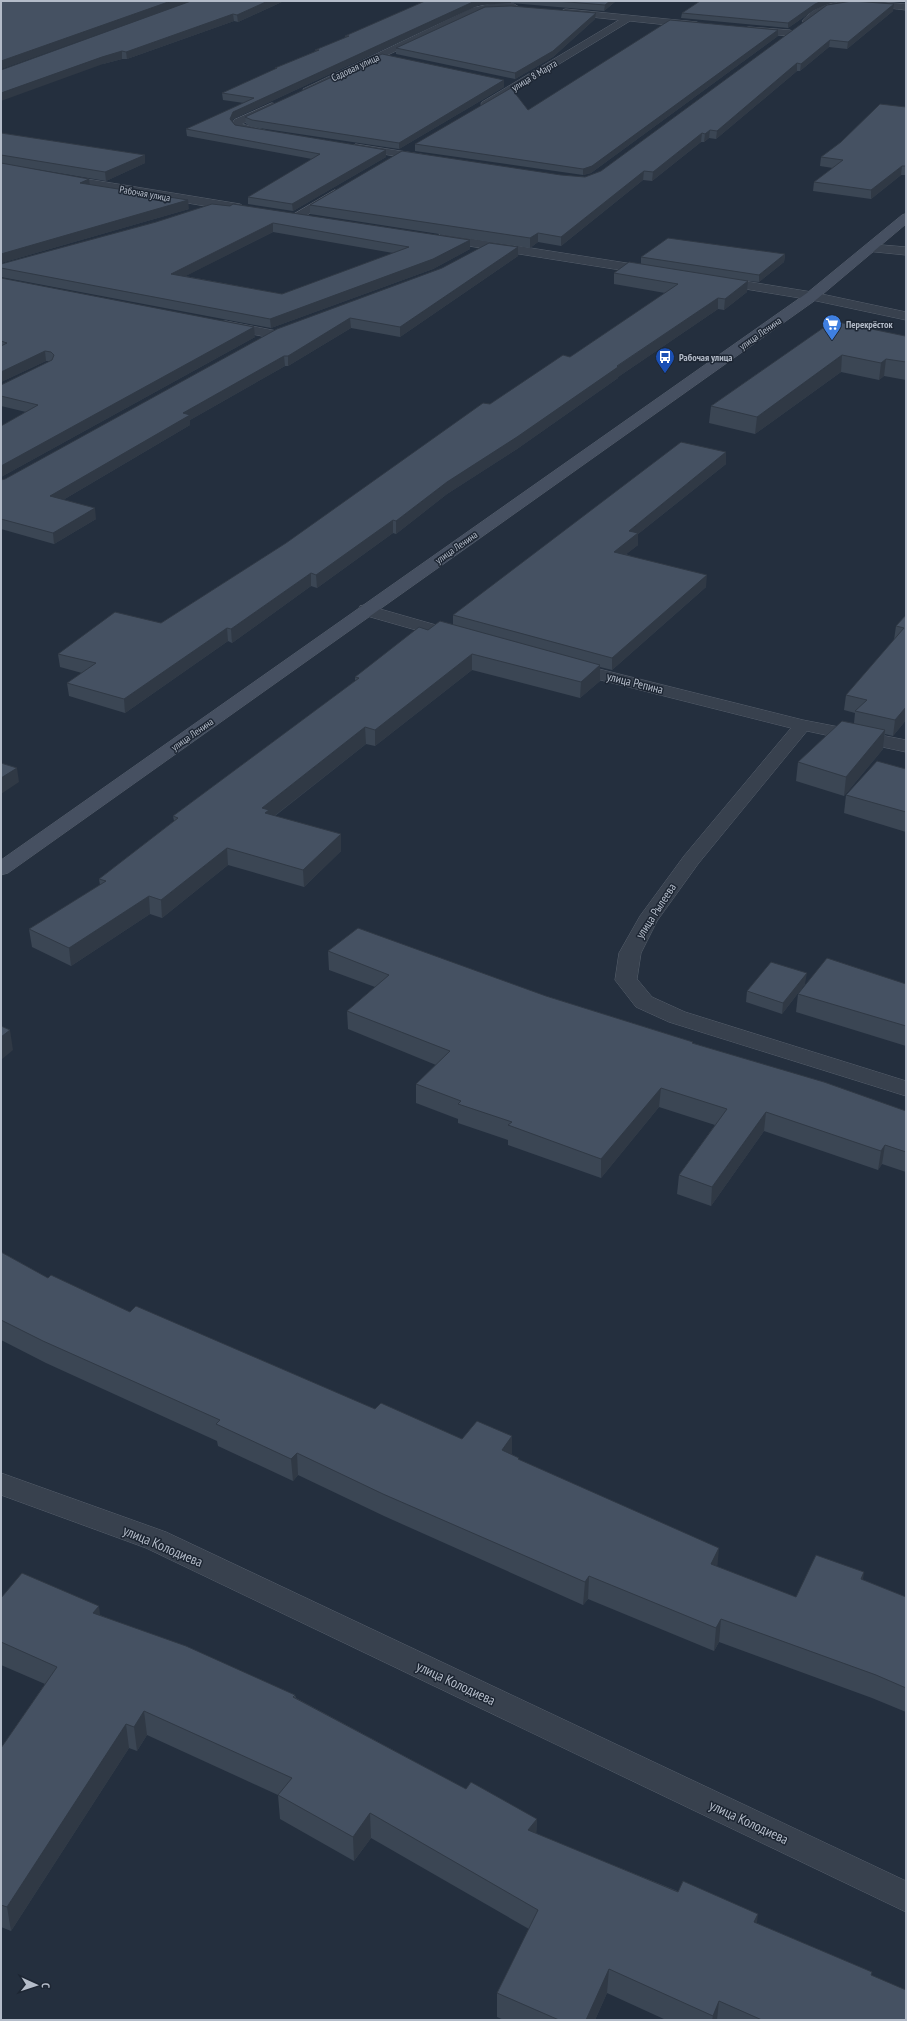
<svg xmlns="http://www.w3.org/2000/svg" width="907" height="2021" font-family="'PT Sans Narrow',sans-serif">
<rect width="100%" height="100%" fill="#242f3e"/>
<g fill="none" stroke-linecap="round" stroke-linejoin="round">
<defs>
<polygon id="lane" points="870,244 906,247 906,255 866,251 864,248"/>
<g id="street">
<path d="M870,1L906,4V10C885,8 851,1 830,8C821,11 816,22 807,24L802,21C820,0 844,1 870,1Z"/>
<path d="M490,4H514L519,7C514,12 487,10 478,12L312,91H304L303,89L472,8Z"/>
<polygon points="566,9 697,22 702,25 697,28 630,21 490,106 482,106 481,104 482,102 619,20 563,14 563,10"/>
<polygon points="749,27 790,30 795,33 790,36 746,32 746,28"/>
<polygon points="272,103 276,104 277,106 276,108 242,124 268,131 269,133 268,135 264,136 236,130 232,125 234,120"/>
<polygon points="356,144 426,155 432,158 426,161 352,149 351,147"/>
<polygon points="1,165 240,204 246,208 240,212 1,171"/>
<polygon points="335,190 341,193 339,195 299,220 295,221 289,217"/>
<polygon points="441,234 652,267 658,271 652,275 437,241 435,238"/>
<polygon points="719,277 812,292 906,312 906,320 812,300 715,284 713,281"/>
<polygon points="226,321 272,330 277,331 279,334 277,337 272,338 221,328 219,325 221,322"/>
<polygon points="366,605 464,633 467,637 464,641 458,642 360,614 358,610 360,606"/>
<polygon points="571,662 803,720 906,740 906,752 807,731 698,864 657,921 641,953 637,979 652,997 685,1012 906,1081 906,1096 669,1022 636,1007 615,980 619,953 640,916 684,856 791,728 565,671 562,667 565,663"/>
<polygon points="1,1473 166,1532 906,1881 906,1912 146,1548 1,1495"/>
</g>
<polygon id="secondary" points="906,214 906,224 817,299 8,873 1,875 1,860 807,293 902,215"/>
</defs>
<use href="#lane" stroke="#565f6c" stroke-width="1"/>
<use href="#street" stroke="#565f6c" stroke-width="1"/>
<use href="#secondary" stroke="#565f6c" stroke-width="1"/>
<use href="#lane" fill="#38414e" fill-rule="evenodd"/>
<use href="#street" fill="#38414e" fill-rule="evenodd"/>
<use href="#secondary" fill="#465061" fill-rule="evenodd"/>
</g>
<g fill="#3b4654" fill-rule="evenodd">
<polygon points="1,1 284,1 238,22 234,21 127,59 122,59 103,64 148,16 1,69"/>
<polygon points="425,1 616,1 604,11 511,3 479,5 233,119 232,122 235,125 386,150 386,157 293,211 248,204 248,197 312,159 187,136 186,129 244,103 223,100 222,93 275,69 275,68 316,51 315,50 345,38 345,36"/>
<polygon points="700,1 848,1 830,3 814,10 788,28 681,18 682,13"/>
<polygon points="884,1 905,1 903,2"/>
<polygon points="894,4 893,11 847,49 829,47 800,71 797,71 716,139 709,138 704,142 701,142 652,181 643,180 561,246 538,242 530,248 310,214 310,205 561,175 585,177 601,171 827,5"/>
<polygon points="596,13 595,19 553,57 515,79 396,54 396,48"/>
<polygon points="778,36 591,173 583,175 415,151 415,144 528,110"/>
<polygon points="504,87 399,149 252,127 246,124 245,117"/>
<polygon points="906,107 906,175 901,175 871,199 813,191 814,182 833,168 820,166 821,157"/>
<polygon points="1,133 145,155 145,163 106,181 23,167 90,185 189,209 1,263"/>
<path d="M212,204L470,240V249L433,269L271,328L1,277V264L156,222ZM273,232L393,253L282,294L185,276Z"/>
<polygon points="518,247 518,256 400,337 351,328 288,366 285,366 190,420 190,425 63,500 96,519 54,544 1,529 1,480 5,479 277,329"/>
<polygon points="785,254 784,262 759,282 748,281 747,292 724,310 718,309 618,377 618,378 517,449 447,494 396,534 393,533 317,588 311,586 232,643 228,641 125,713 69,696 67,683 82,673 60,667 58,654 161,623 286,543 490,404 570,357 665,293 614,284 614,273 641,264 641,257"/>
<polygon points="1,278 255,337 1,477 1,426 26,412 1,406 1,385 50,361 46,361 1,382"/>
<polygon points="833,321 905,336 906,335 906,380 884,376 879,380 841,372 755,434 709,423 711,406"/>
<polygon points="726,452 726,464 638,534 638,545 626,554 706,587 612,670 600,667 600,681 580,698 472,670 375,746 366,744 275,816 341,851 304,887 228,865 162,918 150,914 71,966 32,947 29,929 100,885 99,879 174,821 173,816 355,681 355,677 428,630 453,625 453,615"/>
<polygon points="906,615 906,720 893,736 885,734 883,749 844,796 796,781 798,762 854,723 855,713 844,710 846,695 894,640 896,626"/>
<polygon points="906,769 906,832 844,813 846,795"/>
<polygon points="328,951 546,996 693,1042 693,1043 906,1111 906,1172 882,1164 878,1170 764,1131 711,1206 677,1194 679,1175 715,1125 659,1107 601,1178 508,1145 508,1140 458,1123 458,1119 416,1103 416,1084 436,1065 348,1029 347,1011 375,987 329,970"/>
<polygon points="805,984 782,1014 746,1002 747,991"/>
<polygon points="906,984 906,1046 796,1012 798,994"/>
<polygon points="1,1252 48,1278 130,1312 375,1409 462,1439 512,1436 512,1455 519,1460 717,1567 796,1597 863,1580 906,1597 906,1712 872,1698 719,1642 714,1651 588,1599 583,1605 384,1516 298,1475 293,1481 218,1446 217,1441 46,1363 1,1340"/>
<polygon points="1,1598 100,1615 295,1695 296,1698 466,1789 537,1819 536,1834 757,1923 872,1972 871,1975 906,2020 666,2020 607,1993 595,2020 504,2020 497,2017 497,1993 529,1929 371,1838 354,1861 280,1819 278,1795 147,1735 137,1751 129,1748 11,1931 1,1927 1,1748 45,1684 1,1665"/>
</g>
<g fill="#303945">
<polygon points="171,1 192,1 1,69 1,61"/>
<polygon points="268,1 284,1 238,22 237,15"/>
<polygon points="475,1 511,1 511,3 479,5 233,119 231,126 230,119 233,112"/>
<polygon points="610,1 616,1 604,11 605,5"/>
<polygon points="822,1 848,1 830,3 814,10 788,28 788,23 815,4"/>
<polygon points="894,4 893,11 847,49 848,42"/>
<polygon points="596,13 595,19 553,57 515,79 515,73"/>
<polygon points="233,14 234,21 127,59 126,52"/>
<polygon points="778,30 778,36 591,173 583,175 583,169"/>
<polygon points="830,40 829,47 800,71 801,64"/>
<polygon points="122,51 122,59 103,64 1,101 1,93 102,57"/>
<polygon points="797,63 797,71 716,139 717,131"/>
<polygon points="504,80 504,87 399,149 399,143"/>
<polygon points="710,130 709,138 704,142 705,134"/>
<polygon points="702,133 701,142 652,181 653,172"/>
<polygon points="386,150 386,157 293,211 292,204"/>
<polygon points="145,155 145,163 106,181 105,172"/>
<polygon points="902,166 901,175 871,199 871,190"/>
<polygon points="644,171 643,180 561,246 561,237"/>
<polygon points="89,179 90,188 80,183"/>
<polygon points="188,200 189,209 1,263 1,254"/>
<polygon points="273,223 273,232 172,283 171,274"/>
<polygon points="538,233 538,242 530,248 530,238"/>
<polygon points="470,240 470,249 433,269 271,328 270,319"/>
<polygon points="518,247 518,256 400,337 400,327"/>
<polygon points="785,254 784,262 759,282 759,275"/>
<polygon points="748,281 747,292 724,310 725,299"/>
<polygon points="718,298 718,309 618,377 618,378 517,449 447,494 396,534 396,521 447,482"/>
<polygon points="350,318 351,328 288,366 288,356"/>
<polygon points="254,327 255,337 1,477 1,466"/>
<polygon points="45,351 46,361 1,382 1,372"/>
<polygon points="842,355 841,372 755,434 757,417"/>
<polygon points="284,356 285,366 190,420 190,425 51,507 50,496 183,413"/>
<polygon points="886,359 884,376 879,380 881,363"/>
<polygon points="726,452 726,464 638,534 638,545 614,564 614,552 629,531"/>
<polygon points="95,508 96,519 54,544 53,533"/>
<polygon points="393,520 393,533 317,588 316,575"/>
<polygon points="311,573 311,586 232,643 231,629"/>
<polygon points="707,575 706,587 612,670 612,658"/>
<polygon points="227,628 228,641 125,713 124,699"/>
<polygon points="472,654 472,670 375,746 375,730"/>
<polygon points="600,665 600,681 580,698 581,682"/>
<polygon points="906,707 906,720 893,736 895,720"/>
<polygon points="365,727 366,744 269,820 262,808"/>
<polygon points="885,730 883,749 844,796 846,777"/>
<polygon points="17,768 19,782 1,794 1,778"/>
<polygon points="341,834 341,851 304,887 303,870"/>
<polygon points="227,848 228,865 162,918 161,900"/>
<polygon points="149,896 150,914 71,966 69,948"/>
<polygon points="807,973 805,984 782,1014 783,1003"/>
<polygon points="10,1030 13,1050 1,1060 1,1037"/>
<polygon points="661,1088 659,1107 601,1178 601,1159"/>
<polygon points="766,1112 764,1131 711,1206 712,1187"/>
<polygon points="885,1145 882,1164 878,1170 881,1151"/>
<polygon points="512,1436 512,1458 502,1450"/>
<polygon points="297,1453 298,1475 293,1481 291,1459"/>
<polygon points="719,1548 717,1571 711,1564"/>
<polygon points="864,1572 861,1595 861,1579"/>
<polygon points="589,1576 588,1599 583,1605 585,1582"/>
<polygon points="99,1606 102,1630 93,1613"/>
<polygon points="721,1619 719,1642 714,1651 716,1628"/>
<polygon points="144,1711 147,1735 137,1751 134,1727"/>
<polygon points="126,1724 129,1748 11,1931 7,1907"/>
<polygon points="370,1813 371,1838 354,1861 353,1837"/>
<polygon points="537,1819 536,1843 528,1830"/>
<polygon points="758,1914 755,1938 754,1922"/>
<polygon points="609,1969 607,1993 595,2020 586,2020"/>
<polygon points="719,2001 717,2020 712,2020 713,2016"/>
</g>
<g fill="#455162" stroke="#303945" fill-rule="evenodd">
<polygon points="1,1 171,1 1,61"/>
<polygon points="191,1 268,1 237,15 233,14 126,52 122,51 102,57 1,93 1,70"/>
<polygon points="425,1 475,1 233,112 230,119 235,125 386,150 292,204 248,197 320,154 186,129 254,98 222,93 277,68 275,68 319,50 315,50 349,36 345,36"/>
<polygon points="556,1 610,1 605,5"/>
<polygon points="700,1 822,1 815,4 788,23 682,13"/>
<polygon points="852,1 894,4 848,42 830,40 801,64 797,63 717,131 710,130 705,134 702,133 653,172 644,171 561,237 538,233 530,238 310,205 402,151 561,175 585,177 601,171 827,5"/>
<polygon points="511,6 596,13 553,51 515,73 396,48 485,7"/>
<polygon points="670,20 778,30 592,166 583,169 415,144 511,88 528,110"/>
<polygon points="382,54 504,80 399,143 252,120 245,117"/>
<polygon points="880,104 906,107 906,166 902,166 871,190 814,182 843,160 821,157 841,142"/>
<polygon points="1,133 145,155 105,172 1,155"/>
<polygon points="1,163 89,179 80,183 188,200 1,254"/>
<path d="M212,204L230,206L233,204L470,240L433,259L270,319L1,268V264L156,222ZM273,223L409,247L282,294L171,274Z"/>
<polygon points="668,238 785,254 759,275 641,257"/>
<polygon points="489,243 518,247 400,327 350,318 288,356 284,356 183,413 190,415 50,496 95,508 53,533 1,519 1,480 5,479 277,329 442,268"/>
<polygon points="629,262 748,281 725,299 718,298 617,366 618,367 517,437 447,482 396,521 393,520 316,575 311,573 231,629 227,628 124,699 67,683 96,663 58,654 115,612 161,623 286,543 483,403 490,404 563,355 570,357 678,284 614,273"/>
<polygon points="1,278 254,327 1,466 1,426 38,405 1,396 1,385 52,360 54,355 51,352 45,351 1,372 1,346 7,343 1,341"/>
<polygon points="833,321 905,336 906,335 906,362 886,359 881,363 842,355 757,417 711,406"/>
<polygon points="681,442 726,452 629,531 638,533 614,552 707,575 612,658 453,615"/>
<polygon points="906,615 906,707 895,720 855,711 867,700 846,695 904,628 896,626"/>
<polygon points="440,621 600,665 581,682 472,654 375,730 365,727 262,808 269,810 265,813 341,834 303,870 227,848 161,900 149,896 69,948 29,929 106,881 99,879 178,818 173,816 359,678 355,677 419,627 428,630"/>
<polygon points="842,721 885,730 846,777 798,762"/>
<polygon points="877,761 906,769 906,812 846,795"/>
<polygon points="1,763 17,768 1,778"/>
<polygon points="358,928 546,996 693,1042 692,1043 824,1082 906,1111 906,1152 885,1145 881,1151 766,1112 712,1187 679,1175 727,1109 661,1088 601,1159 508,1125 512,1122 458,1104 461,1101 416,1084 450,1051 347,1011 389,975 328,951"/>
<polygon points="827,958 906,984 906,1026 798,994"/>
<polygon points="771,962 807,973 783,1003 747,991"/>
<polygon points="1,1026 10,1030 1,1037"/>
<polygon points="1,1252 48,1278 51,1275 130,1312 136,1306 375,1409 381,1403 462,1439 477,1421 512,1436 502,1450 519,1458 518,1459 719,1548 711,1564 796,1597 816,1555 864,1572 861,1579 906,1597 906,1688 876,1675 721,1619 716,1628 589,1576 585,1582 383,1494 297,1453 291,1459 216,1424 220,1420 43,1341 1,1320"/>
<polygon points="22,1573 99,1606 93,1613 186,1646 295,1695 293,1697 466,1789 471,1782 537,1819 528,1830 678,1892 683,1881 758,1914 754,1922 872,1972 871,1975 906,1990 906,2020 762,2020 719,2001 713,2016 609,1969 586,2020 559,2020 497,1993 538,1910 370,1813 353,1837 278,1795 292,1778 144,1711 134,1727 126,1724 7,1907 1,1905 1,1748 57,1667 1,1642 1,1598"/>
</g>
<defs>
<symbol id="supermarket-pin" viewBox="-11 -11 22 30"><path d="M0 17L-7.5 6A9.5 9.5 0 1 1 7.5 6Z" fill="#3f7fe0" stroke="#1d2633"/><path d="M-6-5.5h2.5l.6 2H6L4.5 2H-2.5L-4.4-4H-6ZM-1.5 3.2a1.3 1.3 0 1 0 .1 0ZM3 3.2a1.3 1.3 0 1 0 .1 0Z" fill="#fff"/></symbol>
<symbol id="bus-pin" viewBox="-11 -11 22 30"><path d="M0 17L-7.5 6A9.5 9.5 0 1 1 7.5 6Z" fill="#1a4fb4" stroke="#1d2633"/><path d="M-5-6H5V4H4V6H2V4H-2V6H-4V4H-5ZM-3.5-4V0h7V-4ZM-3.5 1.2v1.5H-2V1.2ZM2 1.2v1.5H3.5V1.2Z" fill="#fff"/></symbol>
</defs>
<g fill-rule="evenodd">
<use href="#supermarket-pin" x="821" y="313" width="22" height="30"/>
<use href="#bus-pin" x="654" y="346" width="22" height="30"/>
</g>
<g text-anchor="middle" stroke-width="3" stroke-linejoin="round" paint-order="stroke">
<g font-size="10" fill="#b4bcc9" stroke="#1d2633">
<text transform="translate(355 67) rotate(-25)" y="4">Садовая улица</text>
<text transform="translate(534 75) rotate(-31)" y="4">улица 8 Марта</text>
<text transform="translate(145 193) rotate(10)" y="4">Рабочая улица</text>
<text transform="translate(760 333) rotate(-35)" y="4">улица Ленина</text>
<text transform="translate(456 547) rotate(-35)" y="4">улица Ленина</text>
<text transform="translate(192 734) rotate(-35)" y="4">улица Ленина</text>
</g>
<g font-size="10" font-weight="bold" fill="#b4bcc9" stroke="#1d2633" text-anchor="start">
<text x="846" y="328">Перекрёсток</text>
<text x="679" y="361">Рабочая улица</text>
</g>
<g font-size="12" fill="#b4bcc9" stroke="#1d2633">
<text transform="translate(635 683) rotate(14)" y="4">улица Репина</text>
<text transform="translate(656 911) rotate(-57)" y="4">улица Рылеева</text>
</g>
<g font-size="14" fill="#b4bcc9" stroke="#1d2633">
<text transform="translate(163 1546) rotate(23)" y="5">улица Колодиева</text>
<text transform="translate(456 1683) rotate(25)" y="5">улица Колодиева</text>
<text transform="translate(749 1822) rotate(25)" y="5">улица Колодиева</text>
</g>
</g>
<rect width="907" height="2021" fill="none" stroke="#b4bcc9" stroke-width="4"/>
<g transform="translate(36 1985) rotate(93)" stroke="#1d2633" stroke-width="3" paint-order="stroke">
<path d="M0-3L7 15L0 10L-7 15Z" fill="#b4bcc9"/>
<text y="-6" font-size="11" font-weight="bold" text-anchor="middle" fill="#b4bcc9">С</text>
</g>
</svg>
